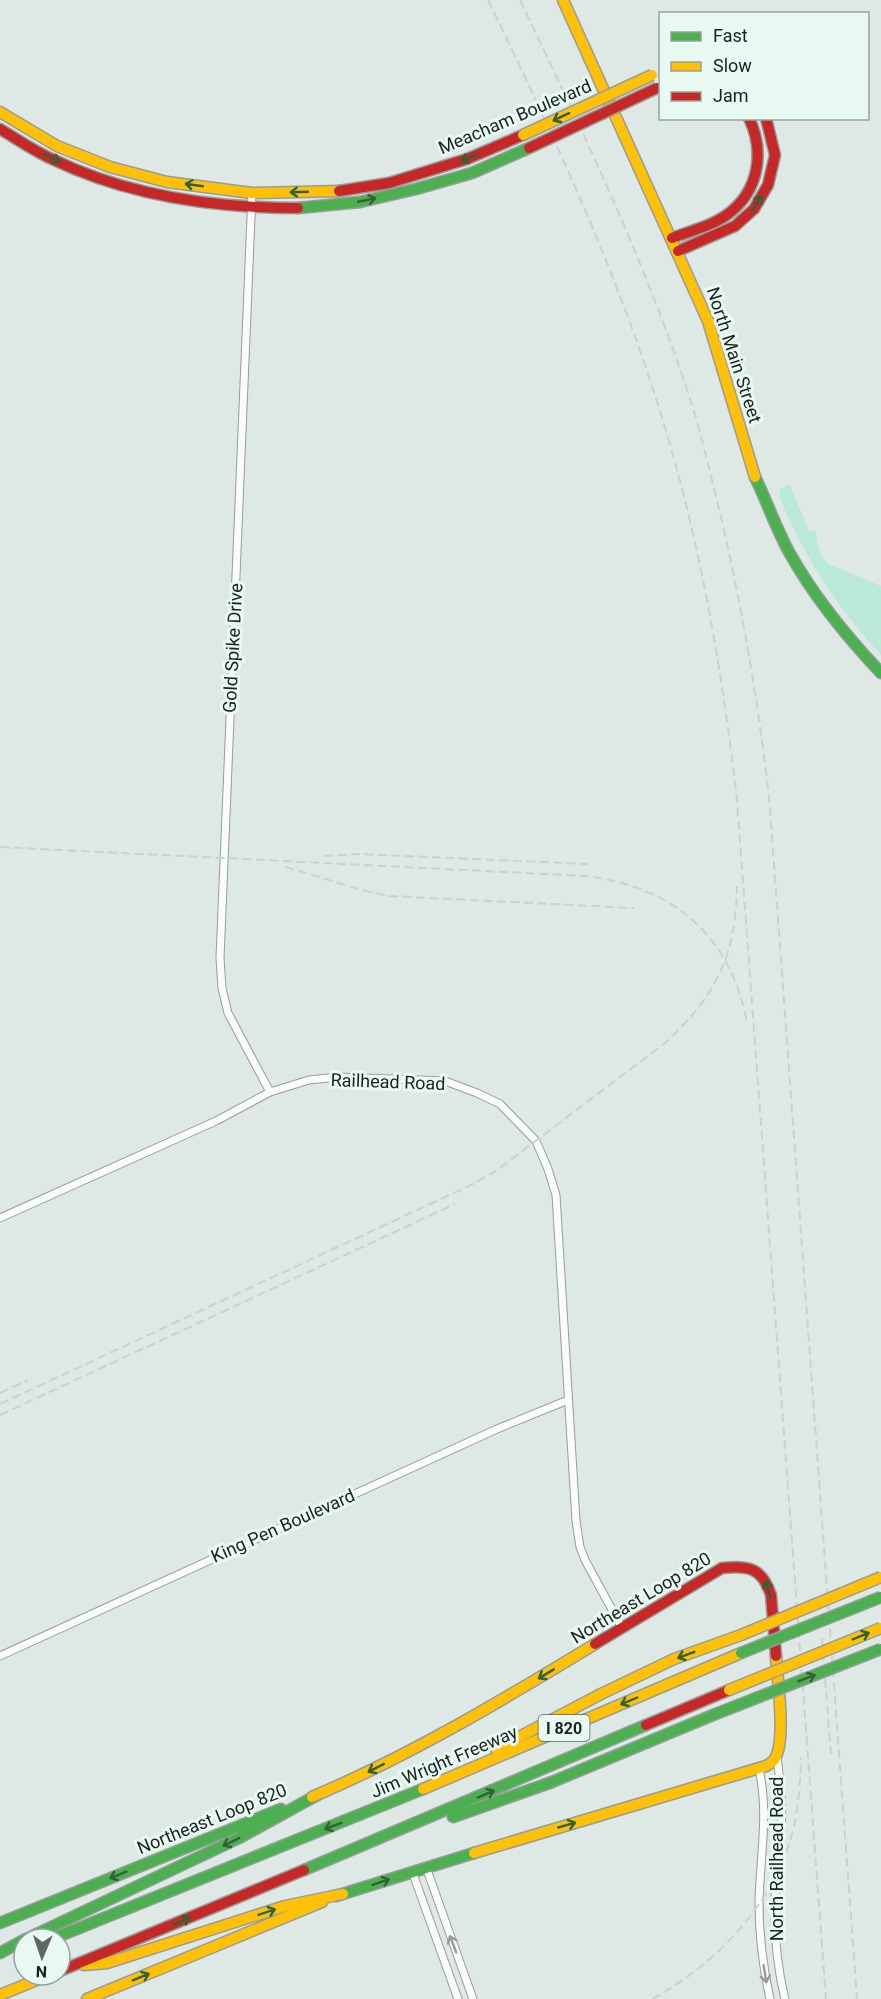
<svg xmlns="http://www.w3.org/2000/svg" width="881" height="1999" font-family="Roboto,sans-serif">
<rect width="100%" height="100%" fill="#dee8e4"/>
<path fill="#bbe9d8" d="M790,485L809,531H816C817,544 819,555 828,564L881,586V655C839,610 802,554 779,496L781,488Z"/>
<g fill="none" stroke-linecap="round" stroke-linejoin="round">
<defs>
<g id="street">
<polyline points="252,193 220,958 222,988 228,1013 270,1092"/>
<polyline points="0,1218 216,1121 270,1092 309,1080 337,1077 445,1081 477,1093 500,1104 536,1141 548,1169 556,1195 576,1521 580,1547 585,1560 622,1628"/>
<polyline points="0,1656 497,1429 568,1400"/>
<path d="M777,1757C780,1781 783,1806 781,1830C780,1845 777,1861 776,1876C773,1917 775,1959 785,1999"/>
<path d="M759,1769C769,1814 760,1857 759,1903C759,1935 763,1967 770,1999"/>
<polyline points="426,1867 473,1999"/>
<polyline points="412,1871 458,1999"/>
</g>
<g id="fast">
<polyline points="298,208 360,202 416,189 472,173 529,148"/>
<path d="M755,477C767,502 776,528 789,552C814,597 846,636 881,673"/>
<polyline points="453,1817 552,1782 713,1715"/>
<polyline points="304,1870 646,1725"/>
<polyline points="336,1896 474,1853"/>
<polyline points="0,1923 281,1809"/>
<polyline points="26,1939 239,1838 319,1794"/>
<polyline points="52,1939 423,1789"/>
<polyline points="0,1953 24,1940"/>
</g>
<g id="slow">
<polyline points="563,0 708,321 755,477"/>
<polyline points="0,112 57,146 110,167 167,182 252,193 339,191"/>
<polyline points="496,1749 601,1694 674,1659 741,1635"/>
<polyline points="423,1789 741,1653"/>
<path d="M312,1797C411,1755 503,1700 595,1644"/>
<path d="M474,1853L766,1766C769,1764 772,1763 774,1760C787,1743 777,1678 776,1656"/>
<polyline points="84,1965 107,1963 285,1906 343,1894"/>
<polyline points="0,1995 49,1975"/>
<polyline points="87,1999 322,1902"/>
</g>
<g id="jam">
<path d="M0,129C17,139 34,151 52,159C128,196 214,208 298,208"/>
<polyline points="339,191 389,183 467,159 523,135"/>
<path d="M672,238C690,231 712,226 728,214C759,191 765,152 749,118"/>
<polyline points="678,251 735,226 754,209 768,185 775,155 766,118"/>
<path d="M595,1644L722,1568C749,1565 762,1568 771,1595L776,1656"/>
<polyline points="646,1725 729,1690"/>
<polyline points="60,1971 304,1870"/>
</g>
</defs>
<use href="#street" stroke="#969d9b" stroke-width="9"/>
<use href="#fast" stroke="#969d9b" stroke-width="13"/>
<use href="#slow" stroke="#969d9b" stroke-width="13"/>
<use href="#jam" stroke="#969d9b" stroke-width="13"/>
<use href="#street" stroke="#fafcfb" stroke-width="7"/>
<use href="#fast" stroke="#4caf50" stroke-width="10"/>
<use href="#slow" stroke="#ffc107" stroke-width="10"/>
<use href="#jam" stroke="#c62828" stroke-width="10"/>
<g stroke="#ced0d0" stroke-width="2" stroke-dasharray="9 4.5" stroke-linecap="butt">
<path d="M488,0C556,140 622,282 666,431C702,552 723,676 737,801L826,1999"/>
<path d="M520,0C583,132 647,265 692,405C701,434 708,463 715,493C740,593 757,694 769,796L857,1999"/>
<path d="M0,847L586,876C673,887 731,935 747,1023"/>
<polyline points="324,856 359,854 588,864"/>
<path d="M285,867C320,876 354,890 390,896L634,908"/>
<polyline points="0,1393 28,1380"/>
<path d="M0,1404L473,1184L496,1171L665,1043C716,996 736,956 737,886"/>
<polyline points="0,1415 455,1204"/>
<polyline points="822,1638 831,1755"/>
<path d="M652,1999C716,1964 772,1906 792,1834C799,1809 800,1783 801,1757"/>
</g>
<defs>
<g id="fast-bridge">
<polyline points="741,1653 881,1597"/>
<polyline points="713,1715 881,1649"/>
</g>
<g id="slow-bridge">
<polyline points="523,135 652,75"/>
<polyline points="741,1635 881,1577"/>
<polyline points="729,1690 881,1628"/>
</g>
<polyline id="jam-bridge" points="529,148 657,88"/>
</defs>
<use href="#fast-bridge" stroke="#969d9b" stroke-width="13" stroke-linecap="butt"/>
<use href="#slow-bridge" stroke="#969d9b" stroke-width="13" stroke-linecap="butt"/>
<use href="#jam-bridge" stroke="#969d9b" stroke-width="13" stroke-linecap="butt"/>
<use href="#fast-bridge" stroke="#4caf50" stroke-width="10"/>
<use href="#slow-bridge" stroke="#ffc107" stroke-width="10"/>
<use href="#jam-bridge" stroke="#c62828" stroke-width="10"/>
</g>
<defs><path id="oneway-shaft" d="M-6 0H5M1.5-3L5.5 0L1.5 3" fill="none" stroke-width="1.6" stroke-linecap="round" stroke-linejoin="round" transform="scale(1.5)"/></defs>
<g stroke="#316135">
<use href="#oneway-shaft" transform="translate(561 117) rotate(155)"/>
<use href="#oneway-shaft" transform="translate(52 158) rotate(26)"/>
<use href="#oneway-shaft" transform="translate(469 158) rotate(159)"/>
<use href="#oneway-shaft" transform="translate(194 185) rotate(-172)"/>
<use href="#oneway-shaft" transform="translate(299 192) rotate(178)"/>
<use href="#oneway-shaft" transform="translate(367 200) rotate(-11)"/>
<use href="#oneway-shaft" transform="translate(757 203) rotate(-57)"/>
<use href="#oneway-shaft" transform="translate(768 1589) rotate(-105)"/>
<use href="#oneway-shaft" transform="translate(861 1636) rotate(-22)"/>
<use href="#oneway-shaft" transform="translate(686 1655) rotate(160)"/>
<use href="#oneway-shaft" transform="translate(546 1674) rotate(149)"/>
<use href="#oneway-shaft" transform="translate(807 1678) rotate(-21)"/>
<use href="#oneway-shaft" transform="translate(629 1701) rotate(157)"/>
<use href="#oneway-shaft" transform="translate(376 1768) rotate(153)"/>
<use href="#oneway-shaft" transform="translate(486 1794) rotate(-23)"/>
<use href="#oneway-shaft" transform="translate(567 1825) rotate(-16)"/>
<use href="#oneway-shaft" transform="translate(333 1826) rotate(159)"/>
<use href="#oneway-shaft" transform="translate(231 1842) rotate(154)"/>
<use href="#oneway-shaft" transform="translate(118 1875) rotate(158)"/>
<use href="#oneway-shaft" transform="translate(381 1882) rotate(-18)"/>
<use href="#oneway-shaft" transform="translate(267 1912) rotate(-19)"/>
<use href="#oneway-shaft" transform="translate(182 1921) rotate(-22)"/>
<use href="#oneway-shaft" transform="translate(141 1977) rotate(-22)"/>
</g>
<g stroke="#969998">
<use href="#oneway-shaft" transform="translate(453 1944) rotate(-111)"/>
<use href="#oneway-shaft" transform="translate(765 1974) rotate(81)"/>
</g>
<g text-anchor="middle" stroke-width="6" stroke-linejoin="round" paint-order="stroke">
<rect fill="#e8f9f2" stroke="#58625e" stroke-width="1.5" x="538.5" y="1715" width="51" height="26" rx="4.5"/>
<g font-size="16" font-weight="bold" fill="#1b211f">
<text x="564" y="1734">I 820</text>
</g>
<g font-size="18" fill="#1b211f" stroke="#e8f9f2">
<text transform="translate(515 117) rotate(-23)" y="6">Meacham Boulevard</text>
<text transform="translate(734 355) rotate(72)" y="6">North Main Street</text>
<text transform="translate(233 648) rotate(-87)" y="6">Gold Spike Drive</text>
<text transform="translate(388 1082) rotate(2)" y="6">Railhead Road</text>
<text transform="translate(283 1526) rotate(-24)" y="6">King Pen Boulevard</text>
<text transform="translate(641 1598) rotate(-31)" y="6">Northeast Loop 820</text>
<text transform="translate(444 1762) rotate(-23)" y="6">Jim Wright Freeway</text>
<text transform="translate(212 1819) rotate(-22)" y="6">Northeast Loop 820</text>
<text transform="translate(777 1859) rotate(-90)" y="6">North Railhead Road</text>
</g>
</g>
<rect x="659" y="12" width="210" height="108" fill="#e8f9f2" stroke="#96a39e" stroke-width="1.5"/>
<rect x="671" y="32" width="30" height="9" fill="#4caf50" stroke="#96a39e" stroke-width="1.5"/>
<text x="713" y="42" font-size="18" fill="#1b211f">Fast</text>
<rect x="671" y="62" width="30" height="9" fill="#ffc107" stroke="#96a39e" stroke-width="1.5"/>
<text x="713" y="72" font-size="18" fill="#1b211f">Slow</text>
<rect x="671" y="92" width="30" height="9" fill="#c62828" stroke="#96a39e" stroke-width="1.5"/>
<text x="713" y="102" font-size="18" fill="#1b211f">Jam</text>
<g transform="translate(42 1957) rotate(182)"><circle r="28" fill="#e8f9f2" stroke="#96a39e" stroke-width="1.5"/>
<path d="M0-4.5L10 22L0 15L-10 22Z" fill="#5f6764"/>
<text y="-9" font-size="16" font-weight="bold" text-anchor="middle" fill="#1b211f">N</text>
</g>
</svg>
